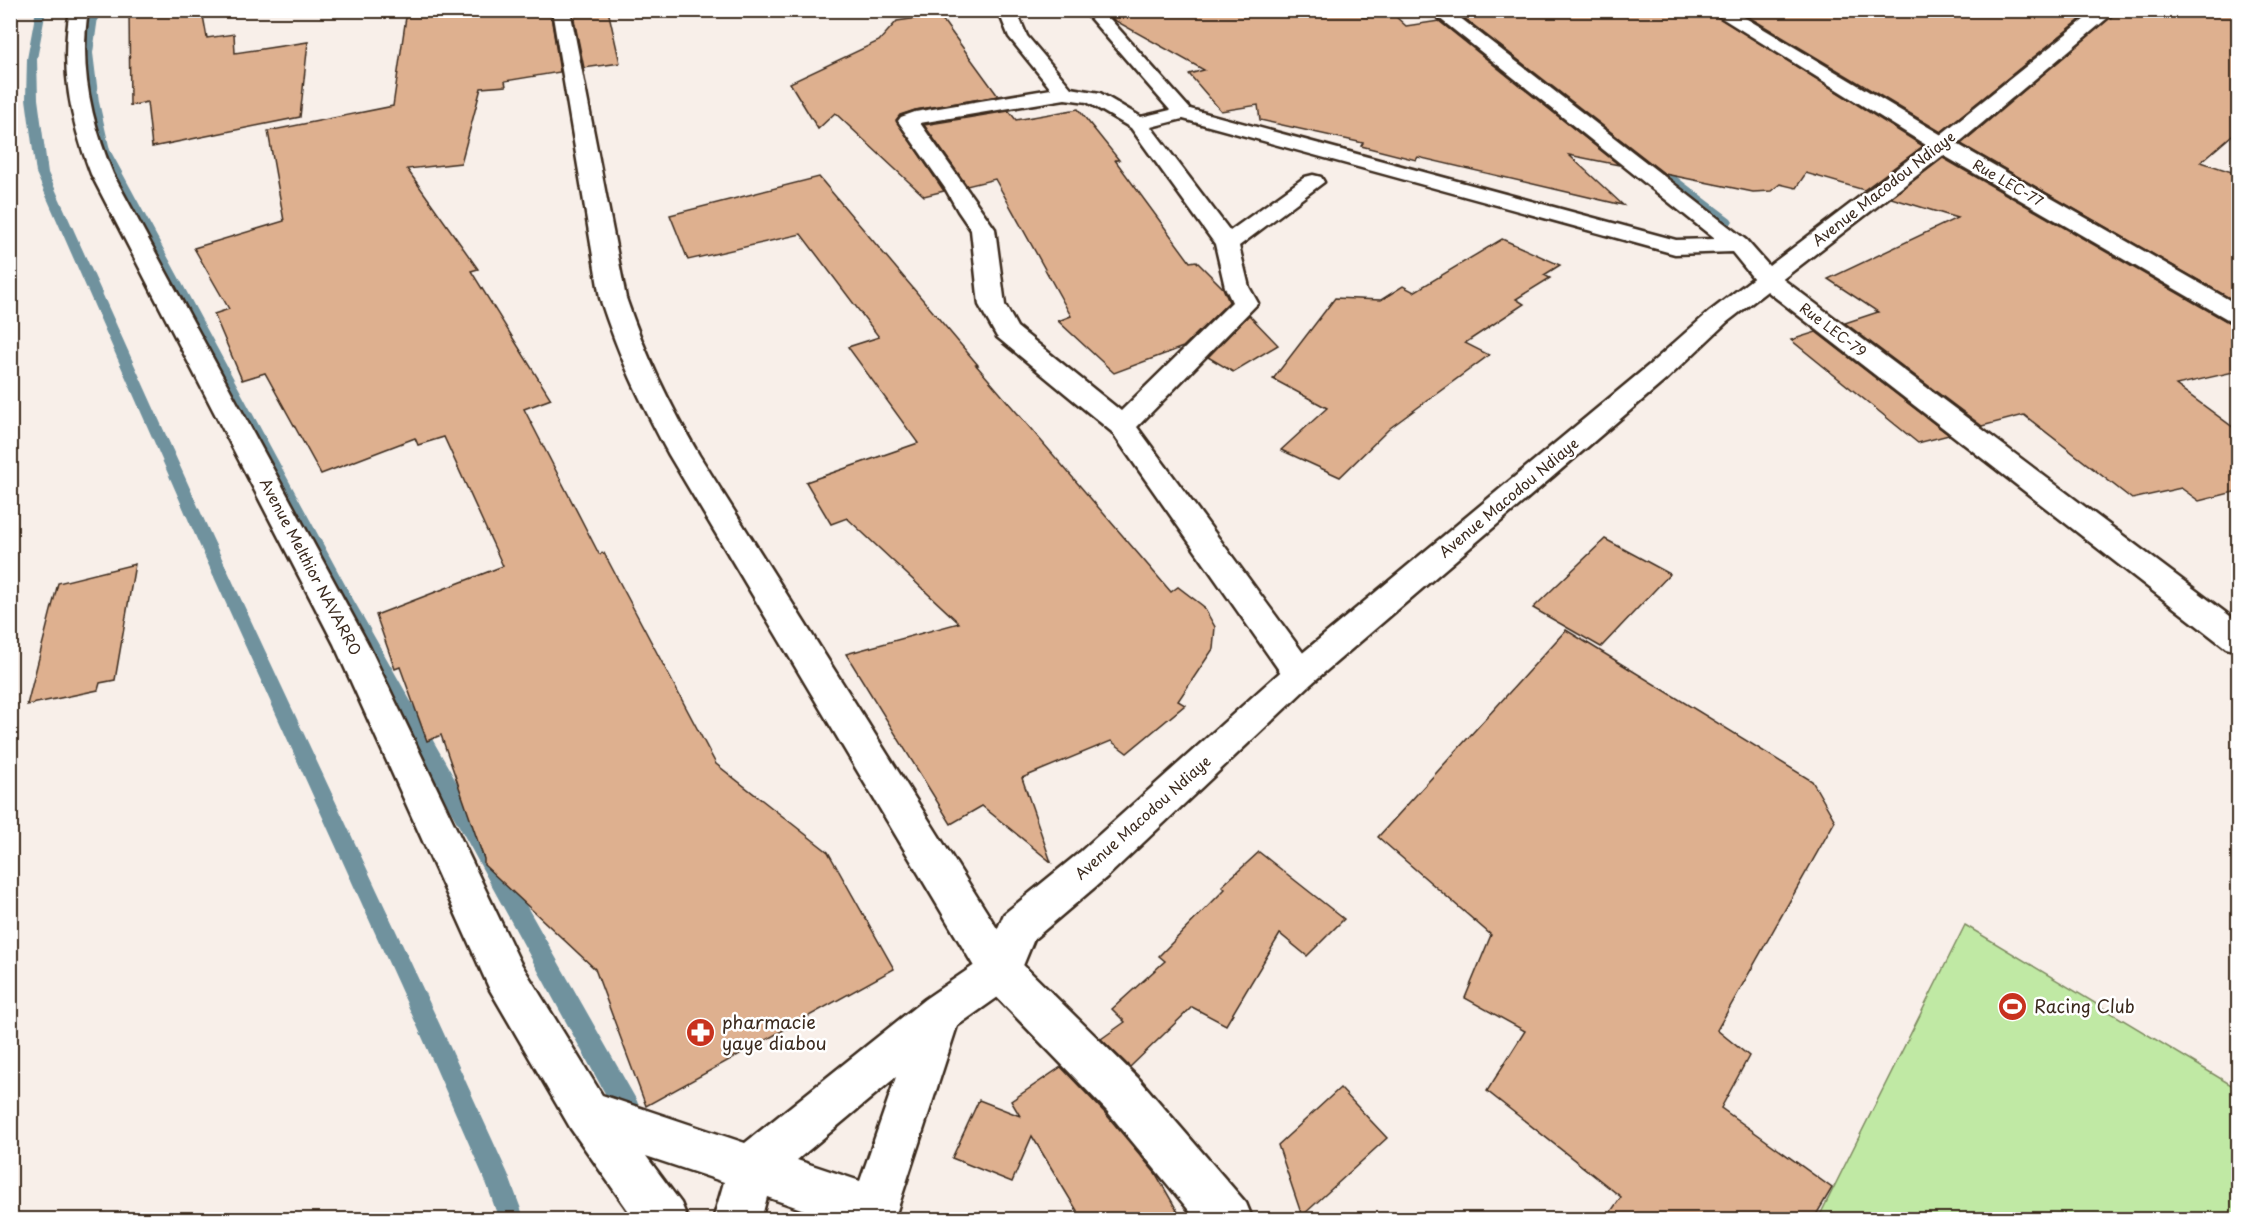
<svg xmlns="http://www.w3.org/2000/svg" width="2249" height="1230" font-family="'Playpen Sans',sans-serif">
<rect width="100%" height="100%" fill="#f8efe9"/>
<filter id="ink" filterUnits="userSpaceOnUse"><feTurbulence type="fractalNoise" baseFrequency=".0167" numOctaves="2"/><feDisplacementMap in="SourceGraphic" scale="12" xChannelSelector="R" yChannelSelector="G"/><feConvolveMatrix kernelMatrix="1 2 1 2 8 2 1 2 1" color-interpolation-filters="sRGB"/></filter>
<g filter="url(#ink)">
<polygon fill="#c0e9a4" stroke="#7e8a61" stroke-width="1.5" points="1965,925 2238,1089 2238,1219 1818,1219"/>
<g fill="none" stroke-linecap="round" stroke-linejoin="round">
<g fill="#6f929e" fill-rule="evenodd">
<polygon points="36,10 46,10 37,59 38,99 48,173 211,535 439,1023 508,1174 525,1220 499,1220 487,1185 423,1039 195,535 36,173 26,99 27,59"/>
<polygon points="89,10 99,10 93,53 99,102 110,150 349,592 637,1101 640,1110 637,1119 628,1122 619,1119 331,592 98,150 87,102 83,53"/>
<polygon points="1451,10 1463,10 1488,31 1479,33"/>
<polygon points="1649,156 1731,218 1733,221 1731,224 1723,224 1645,163 1645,157"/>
</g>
</g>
<g fill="#deb08f" stroke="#3b2a1e" stroke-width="1.5">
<polygon points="129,10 202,10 207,38 234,34 235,53 308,42 300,117 152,147 147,102 130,106"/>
<polygon points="407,10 550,10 560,72 505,81 506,86 481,88 461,163 407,169 478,269 471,271 551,399 524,409 599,554 604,553 716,764 828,852 894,969 646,1106 595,969 484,865 484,859 441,735 427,741 400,667 395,669 376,615 503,566 444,437 418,445 415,438 321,474 265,373 242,380 214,314 229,309 194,248 284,221 268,131 393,106"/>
<polygon points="572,10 608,10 620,63 584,68"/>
<polygon points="1105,10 1357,10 1363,17 1395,16 1406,26 1439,21 1619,165 1569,155 1623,205 1418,157 1416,160 1361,146 1363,143 1260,120 1258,105 1221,111 1189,74 1204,70 1114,20"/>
<polygon points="1511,10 1707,10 1923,146 1864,190 1806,173 1796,188 1780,184 1771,191 1753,192 1665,174 1463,17"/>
<polygon points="1737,10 2092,10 1941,132"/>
<polygon points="2119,10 2238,10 2238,130 2201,162 2238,174 2238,303 1961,144"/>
<polygon points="939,15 998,96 915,110 900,115 896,120 944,191 924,196 835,113 818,129 790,83 879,41 897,21"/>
<polygon points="1078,109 1119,160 1115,160 1190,262 1196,261 1223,288 1229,302 1183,347 1114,373 1058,321 1071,316 995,179 967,186 924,125 1009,111 1016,120"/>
<polygon points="1943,158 2228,322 2238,325 2238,371 2176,385 2238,431 2238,491 2199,501 2181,488 2132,499 2024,415 1982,426 1845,323 1878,312 1828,279 1957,218 1891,198"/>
<polygon points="819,177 978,365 976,365 1171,592 1178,587 1203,606 1215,627 1213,649 1178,701 1185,705 1127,753 1111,741 1022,778 1051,862 982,806 951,824 846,654 959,623 847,518 831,524 806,482 918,443 848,347 879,337 801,234 688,260 670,215"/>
<polygon points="1502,239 1560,265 1544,275 1550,278 1516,299 1524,304 1465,343 1489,355 1390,428 1340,477 1281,450 1327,408 1273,379 1335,298 1381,300 1403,286 1414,292"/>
<polygon points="1249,315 1278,345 1233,372 1208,357"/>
<polygon points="1816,332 1949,435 1918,443 1791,340"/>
<polygon points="1605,539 1670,574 1601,647 1533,608"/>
<polygon points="135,564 115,680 100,683 98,690 27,705 58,583"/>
<polygon points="1566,630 1812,781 1835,821 1717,1030 1749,1056 1721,1108 1832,1188 1813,1220 1605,1220 1621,1197 1487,1091 1525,1031 1465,998 1491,935 1378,837"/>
<polygon points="1259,852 1344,919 1307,956 1280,934 1226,1025 1192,1007 1130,1067 1101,1039 1125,1022 1112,1009 1165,961 1159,956 1225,889 1222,886"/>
<polygon points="1061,1067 1105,1113 1156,1174 1182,1219 1082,1219 1032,1136 1012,1182 952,1158 979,1100 1020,1116 1011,1101"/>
<polygon points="1340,1088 1387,1138 1302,1216 1278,1145"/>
</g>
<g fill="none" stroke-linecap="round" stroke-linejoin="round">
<defs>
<path id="lane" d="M998,10H1016L1027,36L1071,88L1100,93L1141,117L1183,107L1190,109L1193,113L1190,117L1151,127L1230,231L1305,177L1313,175L1321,177L1324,182L1239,246L1249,287L1258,303L1137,427L1312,665L1317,674L1312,683L1300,687L1288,683L1112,432L997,337L979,305L971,230L958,211L945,188L898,121L901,117L915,112L1051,89L1009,37ZM1065,99L1087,102L1131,128L1215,244L1225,287L1232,302L1121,411L1017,327L1005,305L995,229L920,123Z"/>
<g id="street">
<path d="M552,10H570L626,298C646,356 668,401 699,455L1015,957L1139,1079L1246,1203L1253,1220H1197L1107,1111L985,985L669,455C640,401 619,357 600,298Z"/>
<polygon points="1083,10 1102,10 1190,109 1676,240 1715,239 1429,10 1450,10 1746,240 1776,274 2238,622 2238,651 2226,648 1758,284 1732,252 1675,254 1176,117"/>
<polygon points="1709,10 1732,10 1950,140 2238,305 2238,323 2229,320 1934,150"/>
</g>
<path id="secondary" d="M70,10H88C79,68 91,121 113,174L368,644L520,962L602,1095L745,1143L925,999L985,958L1004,914L1080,852L1288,665L1648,366L1709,312L1934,140L2096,10H2117L1950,150L1727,322L1668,378L1312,683L1108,876L1034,939L1015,985L957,1026L894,1220H833L767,1197L761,1220H713L724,1182L646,1156L681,1203L688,1220H635L571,1129L490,990L334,644L91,174C70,120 60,68 70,10ZM896,1077L860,1181L797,1160Z"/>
</defs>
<use href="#lane" stroke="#3b2a1e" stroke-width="5"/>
<use href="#street" stroke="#3b2a1e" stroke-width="5"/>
<use href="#secondary" stroke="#3b2a1e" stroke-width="5"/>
<use href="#lane" fill="#fff" fill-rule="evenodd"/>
<use href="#street" fill="#fff" fill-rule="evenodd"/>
<use href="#secondary" fill="#fff" fill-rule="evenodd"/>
</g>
</g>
<defs>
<symbol id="stadium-disc" viewBox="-11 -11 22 22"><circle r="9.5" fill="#c8321e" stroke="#fff"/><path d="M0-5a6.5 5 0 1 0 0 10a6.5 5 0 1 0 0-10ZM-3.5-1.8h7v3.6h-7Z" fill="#fff"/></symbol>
<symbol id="pharmacy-disc" viewBox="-11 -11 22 22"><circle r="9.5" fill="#c8321e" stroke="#fff"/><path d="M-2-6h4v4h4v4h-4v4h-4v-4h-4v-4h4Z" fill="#fff"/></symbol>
</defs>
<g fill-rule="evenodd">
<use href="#stadium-disc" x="1996" y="990" width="33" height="33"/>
<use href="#pharmacy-disc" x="684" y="1016" width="33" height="33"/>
</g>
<g text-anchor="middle" stroke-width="5" stroke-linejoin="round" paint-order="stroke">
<g font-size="14" fill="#3b2a1e" stroke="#fff">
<text transform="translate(2008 183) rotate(30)" y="5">Rue LEC-77</text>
<text transform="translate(1833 330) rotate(37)" y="5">Rue LEC-79</text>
</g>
<g font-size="15" fill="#3b2a1e" stroke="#fff">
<text transform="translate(1884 189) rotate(-38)" y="5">Avenue Macodou Ndiaye</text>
<text transform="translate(1509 498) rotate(-40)" y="5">Avenue Macodou Ndiaye</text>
<text transform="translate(310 567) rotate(62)" y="5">Avenue Melthior NAVARRO</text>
<text transform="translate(1143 818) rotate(-42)" y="5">Avenue Macodou Ndiaye</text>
</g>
<g font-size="18" fill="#3b2a1e" stroke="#fff" text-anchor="start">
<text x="2034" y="1013">Racing Club</text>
<text x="722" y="1029">pharmacie<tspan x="722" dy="21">yaye diabou</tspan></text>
</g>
</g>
<rect width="2249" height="1230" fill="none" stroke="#fff" stroke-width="36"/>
<rect x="18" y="18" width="2213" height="1194" fill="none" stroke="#3b2a1e" stroke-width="2" filter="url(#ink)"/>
</svg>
